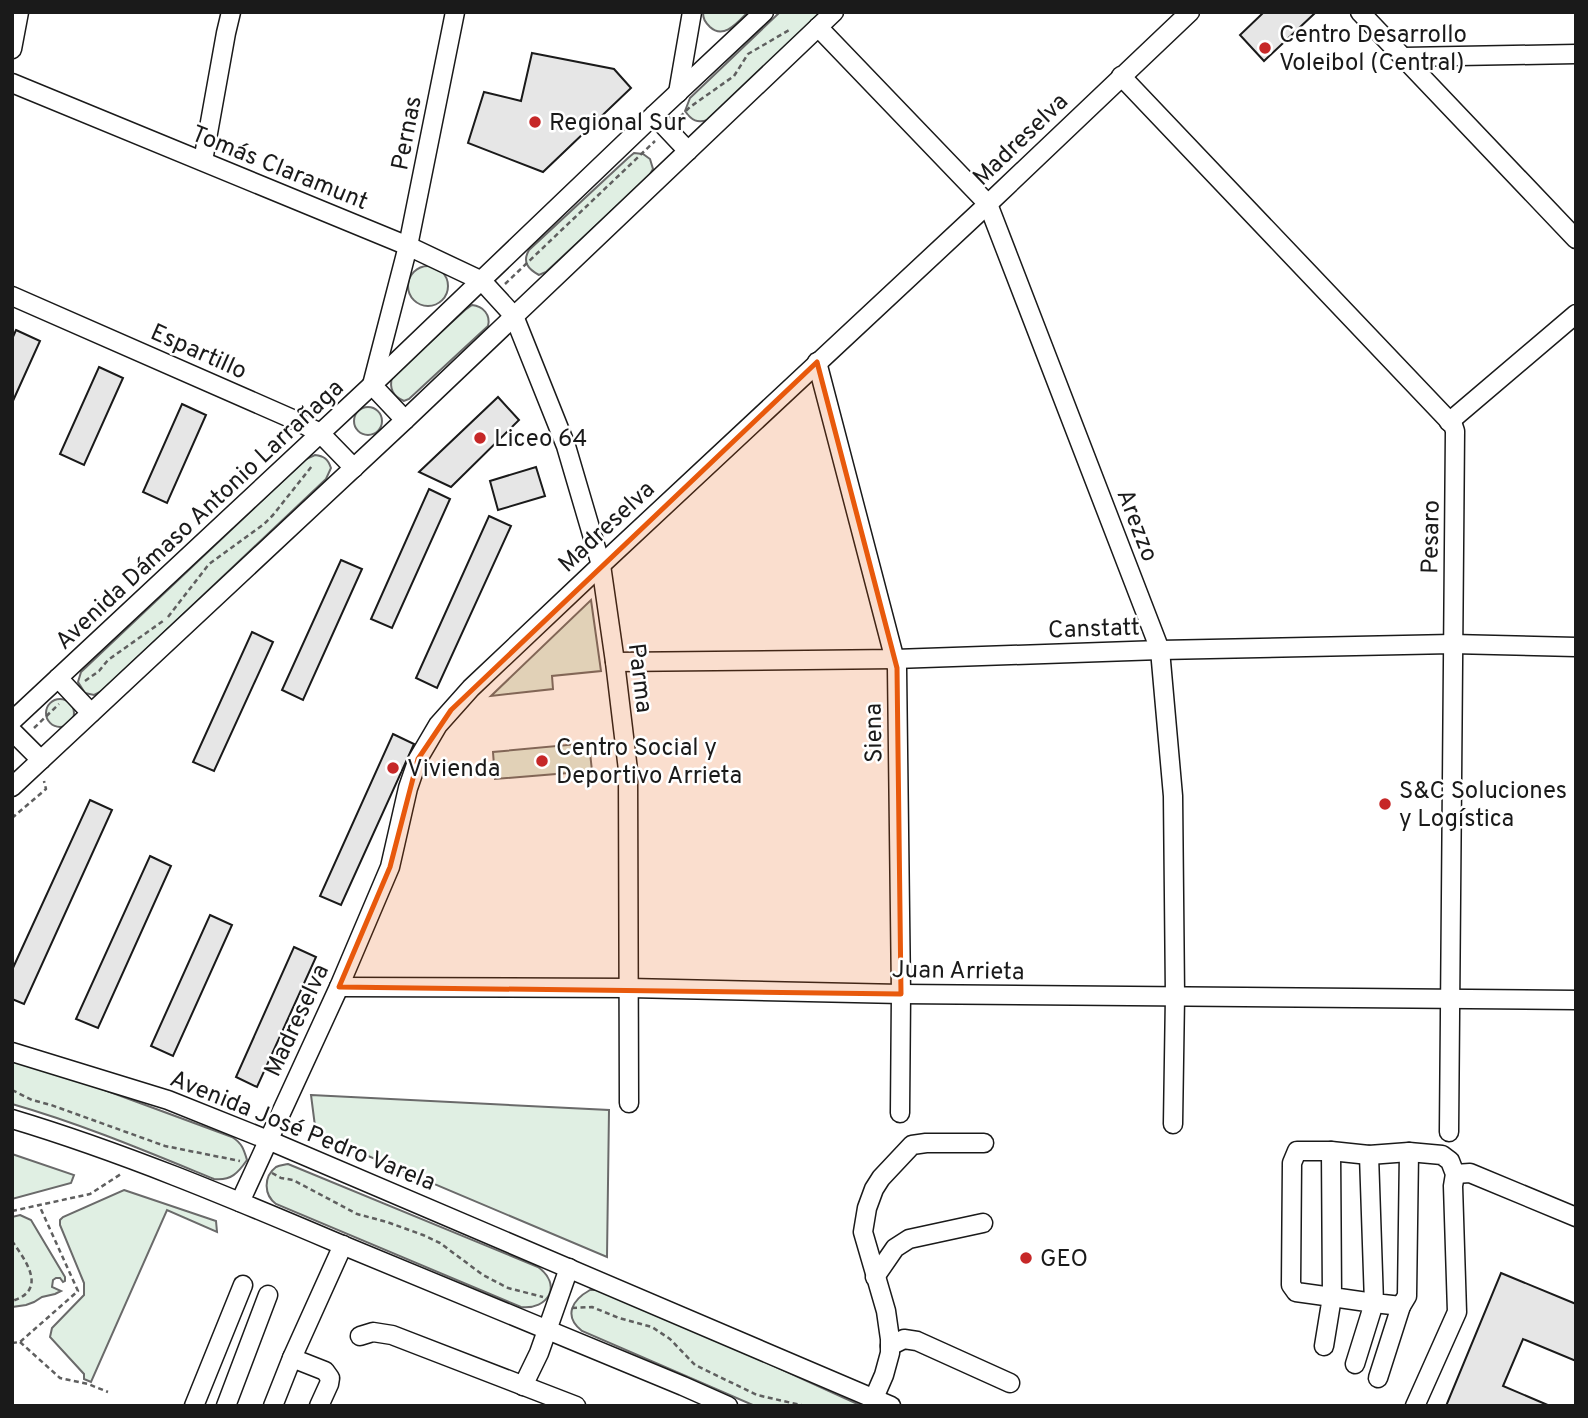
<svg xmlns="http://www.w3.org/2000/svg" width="1588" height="1418" font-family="Overpass,sans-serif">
<rect width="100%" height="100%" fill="#fff"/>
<g fill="#e0efe3" stroke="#6a6a6a" stroke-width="2">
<path d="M703,12H748C738,22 724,40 710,27C705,22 703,19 703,12Z"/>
<path d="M780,12H822L708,120C697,123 692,121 685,111L690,98Z"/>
<path d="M634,153L643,154L650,159L653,169L649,176L546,272L539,275C528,269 522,262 529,250L628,158Z"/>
<circle cx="428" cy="286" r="20"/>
<path d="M472,305C483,306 491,315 488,326L409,399L404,401C393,396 389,389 392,377L465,310Z"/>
<circle cx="368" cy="421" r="14"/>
<path d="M315,455C324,456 328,459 331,468L326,479L102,691L94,695L85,693L78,682L81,672L306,459Z"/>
<polygon points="591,600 601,671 552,676 553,689 491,696"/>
<circle cx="60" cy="713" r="14"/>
<polygon points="589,743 592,771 495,779 493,752"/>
<path d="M12,1060L72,1078L232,1137C242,1143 244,1150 247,1160C238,1173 231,1181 214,1179C148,1152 82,1124 12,1104Z"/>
<polygon points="311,1095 609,1110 607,1257 316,1134"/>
<polygon points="12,1154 74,1175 71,1183 12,1199"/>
<path d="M288,1164L538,1267C563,1285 548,1310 521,1307L276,1204C264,1195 263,1177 276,1167C280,1165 284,1165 288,1164Z"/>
<polygon points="124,1190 216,1221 217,1232 167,1210 91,1382 84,1379 84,1374 50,1337 52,1328 84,1295 84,1283 60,1225 60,1220 63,1217"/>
<polygon points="20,1215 31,1220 65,1277 65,1281 63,1282 60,1278 56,1278 53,1280 52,1287 61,1291 55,1294 42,1297 34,1302 26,1305 12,1307 12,1217"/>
<path d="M590,1290H597L732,1347L862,1406H755L582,1331C563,1316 572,1300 590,1290Z"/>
</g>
<g fill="#e6e6e6" stroke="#1a1a1a" stroke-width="2">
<polygon points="1264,12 1315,12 1315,13 1264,61 1240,35"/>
<polygon points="532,53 614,69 631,88 543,172 468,143 484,92 521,101"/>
<polygon points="16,330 40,341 12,403 12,339"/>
<polygon points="99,367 123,378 84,465 60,454"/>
<polygon points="498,397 519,420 451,487 419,472"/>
<polygon points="182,404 206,415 167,503 143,492"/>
<polygon points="536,467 545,496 498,510 490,481"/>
<polygon points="429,489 450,499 392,628 371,619"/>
<polygon points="489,516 511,526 437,688 416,678"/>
<polygon points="341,560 362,569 303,700 282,690"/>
<polygon points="252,632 273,642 214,771 193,762"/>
<polygon points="393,734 414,744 341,905 320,896"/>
<polygon points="90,800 112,810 24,1004 12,999 12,970"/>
<polygon points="150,856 171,866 98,1028 76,1019"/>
<polygon points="210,915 232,925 173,1056 151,1046"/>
<polygon points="294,947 316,957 257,1087 236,1077"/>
<polygon points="1501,1273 1576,1304 1576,1361 1523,1339 1503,1386 1550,1406 1446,1406"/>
</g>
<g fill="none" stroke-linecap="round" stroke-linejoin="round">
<defs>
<g id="minor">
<polyline points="1360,12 1576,239"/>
<polyline points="818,27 988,204 1160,650 1173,796 1175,996 1173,1124"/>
<polyline points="12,49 19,12"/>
<polyline points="1404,57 1576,54"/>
<polyline points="1121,76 1453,425 1455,431 1449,1132"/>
<polyline points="12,83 408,246 482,281 514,316 566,446 601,565 615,662 628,770 629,1103"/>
<polyline points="678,93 692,12"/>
<polyline points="654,115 688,151"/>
<polyline points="203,161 226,33 231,12"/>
<polyline points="12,296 297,421 320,433 354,468"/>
<polyline points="817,362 897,668 901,994 900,1113"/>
<polyline points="405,420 372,385 408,246 455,12"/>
<polyline points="1449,422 1576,314"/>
<polyline points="615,662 895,659 1160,650 1452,644 1576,647"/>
<polyline points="58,678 91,713"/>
<polyline points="12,721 372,385 654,115 764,12"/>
<polyline points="12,731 41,760"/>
<polyline points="12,787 405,420 834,12"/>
<polyline points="339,987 630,988 901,994 1576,1000"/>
<polyline points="12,1052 168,1100 268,1140 891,1406"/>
<path d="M12,1119C122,1152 229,1197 335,1242C451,1290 567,1338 683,1386L728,1406"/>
<polyline points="1331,1151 1332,1297 1374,1303 1355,1364"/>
<polyline points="1369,1155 1374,1303 1401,1306 1407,1296 1409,1152"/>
<polyline points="1455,1174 1470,1173 1576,1217"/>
<polyline points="240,1202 339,987 390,867 408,788 418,759 438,725 471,688 601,565 988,204 1190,12"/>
<polyline points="875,1277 895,1248 909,1239 983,1223"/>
<polyline points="360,1336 373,1332 392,1335 576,1406"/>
<polyline points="890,1346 904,1339 917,1341 1010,1383"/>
<polyline points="1324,1346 1332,1297 1296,1292 1291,1285 1292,1163 1297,1151 1331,1151 1369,1155 1409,1152 1442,1155 1450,1161 1455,1174 1453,1186 1457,1312 1415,1406"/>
<polyline points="292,1358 325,1371 330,1378 329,1384 319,1406"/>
<polyline points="1378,1378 1401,1306"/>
<polyline points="523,1386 539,1353 569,1268"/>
<polyline points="874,1398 884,1375 890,1353 890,1339 886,1311 863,1232 867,1208 874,1189 881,1178 912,1145 926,1143 984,1143"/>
<polyline points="194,1406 243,1285"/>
<polyline points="226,1406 268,1295"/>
<polyline points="273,1406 292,1358 343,1245"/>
</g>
</defs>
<use href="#minor" stroke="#1a1a1a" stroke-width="21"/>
<g stroke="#5f5f5f" stroke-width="2.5" stroke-dasharray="5 3.5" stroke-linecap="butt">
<polyline points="680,117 690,107 734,76 748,54 791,29"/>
<polyline points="505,284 655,141"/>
<polyline points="168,617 209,564 264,524 273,515 312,466"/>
<polyline points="85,681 99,671 108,660 163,621"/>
<polyline points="34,728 59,704"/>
<polyline points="12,818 46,789 44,781"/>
<polyline points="12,1090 32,1100 51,1105 165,1146 240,1161"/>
<polyline points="272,1173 281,1178 293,1180 357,1214 387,1222 423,1235 440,1243 483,1275 508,1288 543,1297"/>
<polyline points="12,1211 90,1194 121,1174"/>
<path d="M12,1241C26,1261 48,1290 12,1301"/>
<polyline points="572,1308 592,1307 619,1318 652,1327 670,1339 695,1365 757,1395 805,1406"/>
<polyline points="20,1342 60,1378 88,1384 108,1392"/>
<polyline points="12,1343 20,1342 78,1291 39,1205"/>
</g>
<use href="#minor" stroke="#fff" stroke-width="18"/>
</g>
<path fill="#e8590c" fill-opacity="0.2" stroke="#e8590c" stroke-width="5" stroke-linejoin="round" d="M817,362L897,668L901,994L339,987L390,867L418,759L451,710Z"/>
<g fill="#c62828" stroke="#fff" stroke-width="2.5">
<circle cx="1265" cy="48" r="7"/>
<circle cx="535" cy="122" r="7"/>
<circle cx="480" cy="438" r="7"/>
<circle cx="542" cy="761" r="7"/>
<circle cx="393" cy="768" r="7"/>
<circle cx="1385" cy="804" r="7"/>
<circle cx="1026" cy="1258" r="7"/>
</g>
<g text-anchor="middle" stroke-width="5" stroke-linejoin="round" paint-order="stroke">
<g font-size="24" fill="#1a1a1a" stroke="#fff" text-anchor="start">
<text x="1279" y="42">Centro Desarrollo<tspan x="1279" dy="28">Voleibol (Central)</tspan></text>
<text x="549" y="130">Regional Sur</text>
<text x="494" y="446">Liceo 64</text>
<text x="556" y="755">Centro Social y<tspan x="556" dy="28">Deportivo Arrieta</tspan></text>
<text x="407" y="776">Vivienda</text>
<text x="1399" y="798">S&amp;C Soluciones<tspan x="1399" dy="28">y Logística</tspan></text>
<text x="1040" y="1266">GEO</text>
</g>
<g font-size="24" fill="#1a1a1a" stroke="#fff">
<text transform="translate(406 133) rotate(-79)" y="8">Pernas</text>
<text transform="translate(1020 139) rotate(-44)" y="8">Madreselva</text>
<text transform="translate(280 167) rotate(22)" y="8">Tomás Claramunt</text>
<text transform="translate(199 351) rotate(24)" y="8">Espartillo</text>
<text transform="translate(199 514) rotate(-43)" y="8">Avenida Dámaso Antonio Larrañaga</text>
<text transform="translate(1138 525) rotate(69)" y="8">Arezzo</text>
<text transform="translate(606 526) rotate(-43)" y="8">Madreselva</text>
<text transform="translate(1430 537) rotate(-89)" y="8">Pesaro</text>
<text transform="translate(1094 628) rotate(-2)" y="8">Canstatt</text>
<text transform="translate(641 678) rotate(83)" y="8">Parma</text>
<text transform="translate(873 733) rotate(-91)" y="8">Siena</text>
<text transform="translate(958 970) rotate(1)" y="8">Juan Arrieta</text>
<text transform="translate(296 1020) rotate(-65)" y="8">Madreselva</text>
<text transform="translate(303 1130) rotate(22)" y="8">Avenida José Pedro Varela</text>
</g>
</g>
<rect width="1588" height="1418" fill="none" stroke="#1a1a1a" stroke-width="28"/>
</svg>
